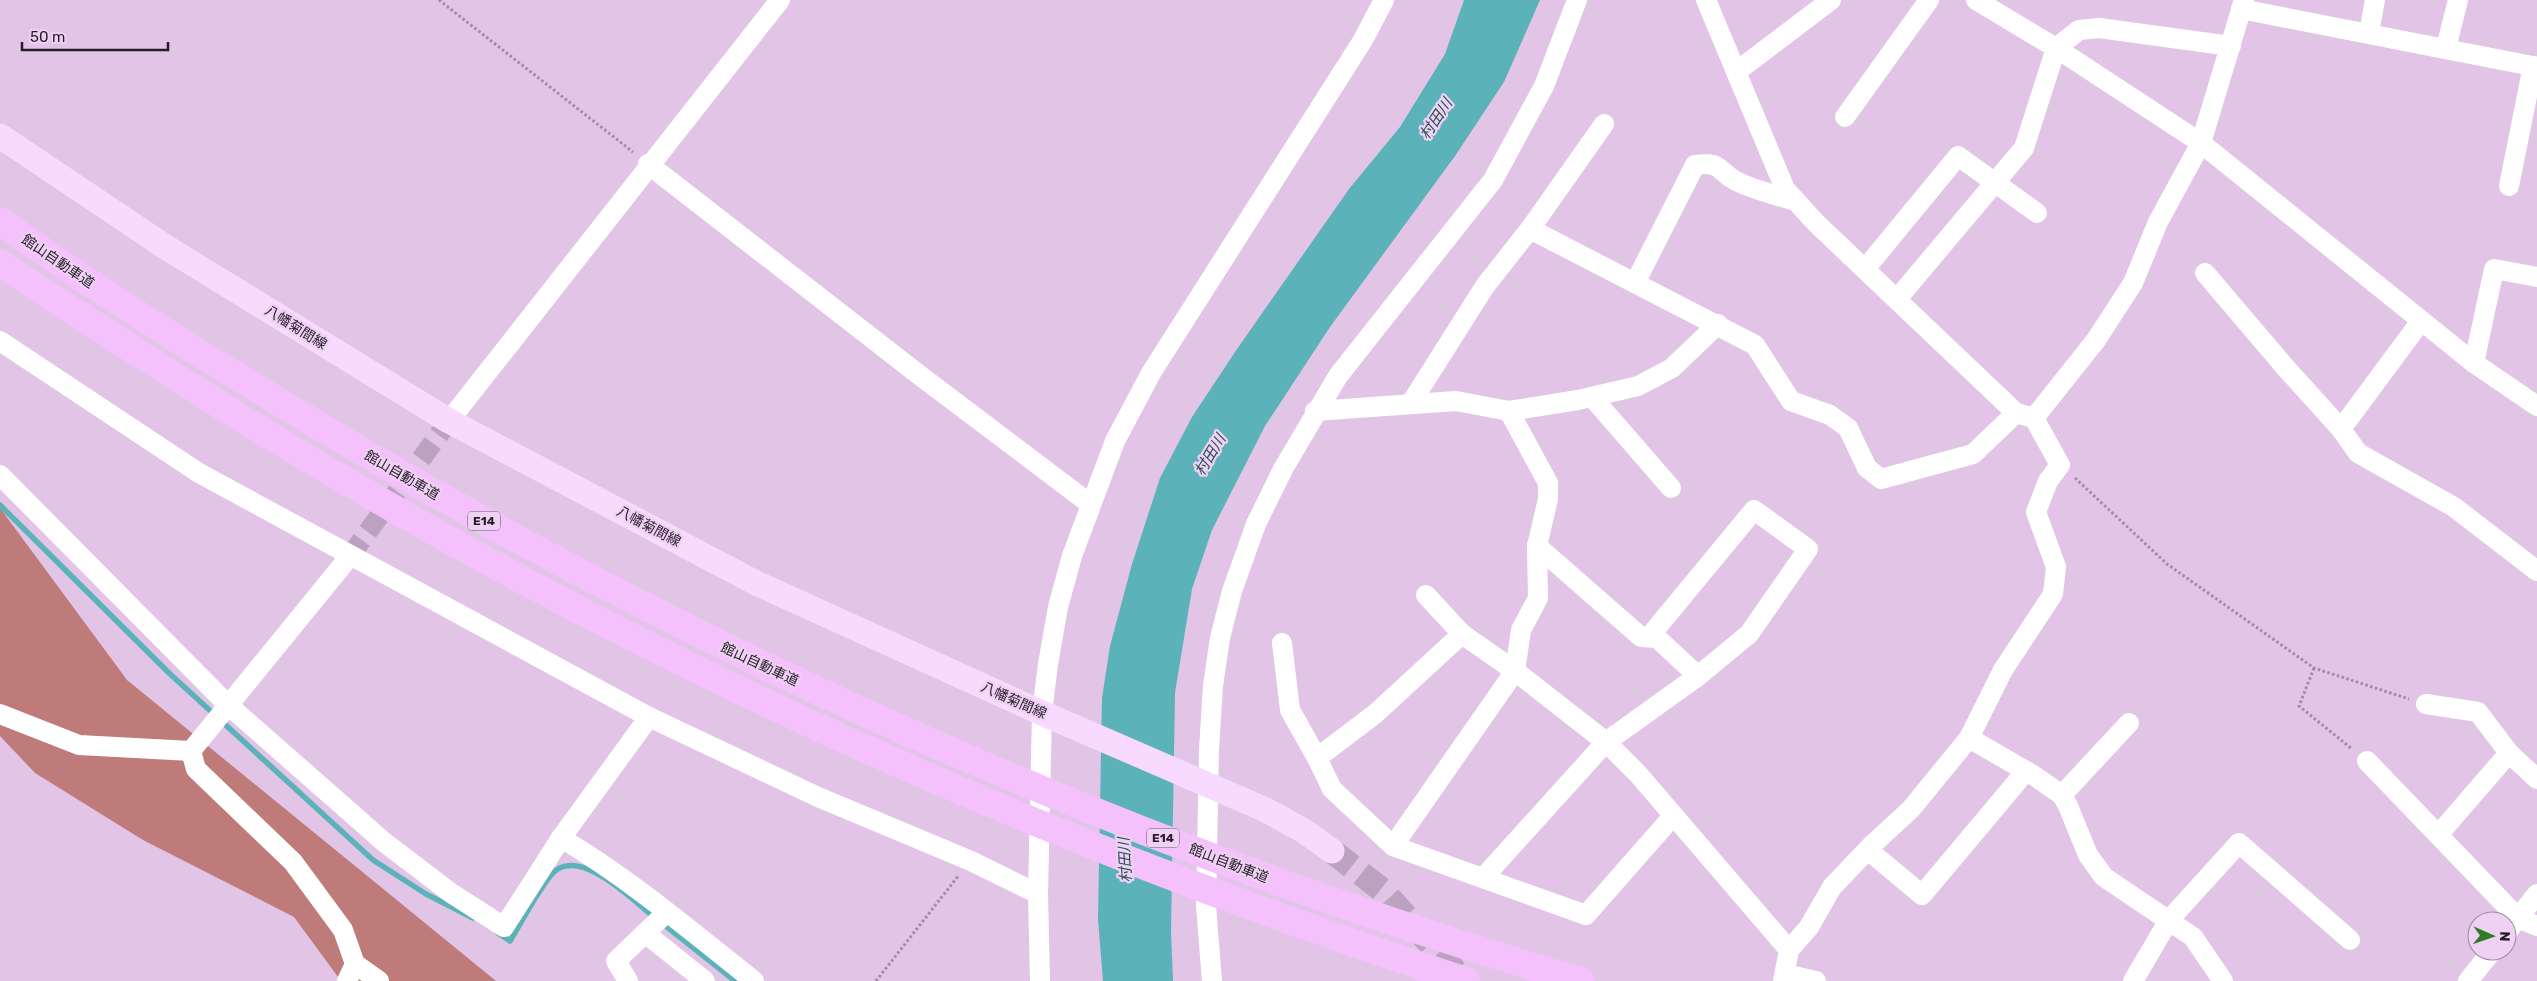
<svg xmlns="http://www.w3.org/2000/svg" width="2537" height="981" font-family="Rubik,'Noto Sans JP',sans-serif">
<rect width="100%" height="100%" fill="#e2c4e7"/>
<polygon fill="#be7b79" points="0,508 127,680 496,981 341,981 294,917 143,840 35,773 0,736"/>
<polygon fill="#5bb2b8" points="1464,0 1540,0 1504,82 1455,156 1330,327 1265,426 1212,530 1192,589 1175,693 1171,931 1173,981 1103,981 1098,919 1102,698 1110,646 1132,564 1160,478 1192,417 1237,349 1349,189 1400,127 1445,54"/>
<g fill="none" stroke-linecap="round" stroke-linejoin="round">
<g stroke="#5bb2b8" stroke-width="5.5">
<polyline points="0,505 169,673 373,860 426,894 473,918"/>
<polyline points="662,923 735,981"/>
<path d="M498,933L510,941C523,920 535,895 551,875C577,843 633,900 655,918"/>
</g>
<polyline stroke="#bca2c1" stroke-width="20" stroke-dasharray="20 10" stroke-linecap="butt" points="350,556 449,421"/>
<polyline stroke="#bca2c1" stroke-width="25" stroke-dasharray="25 12" stroke-linecap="butt" points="1332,851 1382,890 1464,981"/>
<g stroke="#a18aa5" stroke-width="3" stroke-dasharray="2.5 2.5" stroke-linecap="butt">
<polyline points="439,0 633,152"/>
<polyline points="2075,478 2167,564 2314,668 2409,699"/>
<polyline points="2314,668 2299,706 2352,749"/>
<polyline points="876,981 959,875"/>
</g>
<g stroke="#fff" stroke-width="20">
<polyline points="1706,0 1785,189 1816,223 2016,413 2034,418 2060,465 2048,481 2036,512 2056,567 2053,594 2003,670 1969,738 1911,809 1873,844 1832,887 1809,927 1789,950 1783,981"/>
<polyline points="1976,0 2056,48 2201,143 2474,363 2537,406"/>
<polyline points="2241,9 2537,67"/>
<polyline points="2369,33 2375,0"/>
<polyline points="2446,48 2458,0"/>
<polyline points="1736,72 1831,0"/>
<polyline points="1845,117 1929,0"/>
<polyline points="648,164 918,374 1090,504"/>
<polyline points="2509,186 2533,66"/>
<polyline points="1530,229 1755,345 1791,401 1830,415 1848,428 1867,468 1881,479 1973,454 2016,413"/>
<polyline points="1865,269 1958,156 2037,213"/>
<polyline points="2205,273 2285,367 2341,429 2358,453 2454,507 2537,571"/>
<path d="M1635,283L1695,165C1722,161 1717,171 1736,181C1754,190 1776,195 1795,201"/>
<polyline points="1897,299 2024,148 2056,48 2079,30 2099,28 2231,46"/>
<polyline points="0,341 199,473 649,717 818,797 971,861 1038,894"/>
<polyline points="2474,363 2494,269 2537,277"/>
<polyline points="1592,397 1671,488"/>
<polyline points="1411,403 1485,286 1530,229 1604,124"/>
<polyline points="1315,411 1456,401 1509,411 1578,400 1638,386 1672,368 1718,324"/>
<polyline points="1509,411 1548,483 1548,499 1537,546 1538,598 1521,630 1515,671 1606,742 1638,774 1789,950"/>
<polyline points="2034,418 2096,340 2133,283 2158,222 2201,143 2244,0"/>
<polyline points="449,421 780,0"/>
<polyline points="2341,429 2421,321"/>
<polyline points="0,475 227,704 384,842 451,893 504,927 561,838 649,717"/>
<polyline points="1537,546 1641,637 1657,638 1698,676"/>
<polyline points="1282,643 1290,710 1317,758 1332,789 1393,846 1586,915 1673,816"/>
<polyline points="2426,704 2478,712 2509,753 2438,835"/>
<polyline points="0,714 79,745 191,751"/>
<polyline points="1969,738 2033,775 2062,795 2068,806 2088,855 2104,877 2193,937 2223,981"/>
<polyline points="191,751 196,769 293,862 343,930 355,964 379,981"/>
<polyline points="191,751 350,556"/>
<polyline points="2509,753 2537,779"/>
<polyline points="1317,758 1375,714 1462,634"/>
<polyline points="2367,761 2518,918 2537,926"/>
<polyline points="2062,795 2129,723"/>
<path d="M561,838C630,879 691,931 754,981"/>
<polyline points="1393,846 1515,671 1462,634 1426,595"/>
<polyline points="1868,850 1922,895 2026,771"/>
<polyline points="1483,878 1606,742 1698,676 1749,634 1808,549 1754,510 1649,637"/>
<polyline points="2507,932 2537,894"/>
<polyline points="645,933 705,981"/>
<polyline points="1785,974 1816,981"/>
<polyline points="347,981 355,964"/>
<polyline points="628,981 616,961 667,912"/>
<polyline points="1040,981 1038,894 1042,713 1048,664 1058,607 1072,556 1115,441 1151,373 1363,40 1384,0"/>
<polyline points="1212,981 1206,906 1209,749 1213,686 1220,638 1232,591 1256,524 1283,469 1338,376 1493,180 1544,86 1577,0"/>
<polyline points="2133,981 2169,920 2239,843 2350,940"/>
<polyline points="2468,981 2492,951"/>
</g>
<polyline stroke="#f8dafe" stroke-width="25" points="0,136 164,246 449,421 756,583 1042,713 1266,810 1304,831 1332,851"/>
<g stroke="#f4c1fd" stroke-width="28">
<path d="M0,221C115,303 236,377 358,449C742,674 1153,854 1580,981"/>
<path d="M0,263C34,286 69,308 103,330C179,380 256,428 334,474C694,686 1069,851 1466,981"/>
</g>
</g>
<g text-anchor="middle" stroke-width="4.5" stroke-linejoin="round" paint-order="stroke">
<g fill="#efd1f4" stroke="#625265" stroke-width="1">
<rect x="468" y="511.5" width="32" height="19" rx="4"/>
<rect x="1147" y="828.5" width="32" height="19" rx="4"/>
</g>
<g font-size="12" font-weight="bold" fill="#261c28">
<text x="484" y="525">E14</text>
<text x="1163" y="842">E14</text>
</g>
<g font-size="14" fill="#261c28" stroke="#efd1f4">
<text transform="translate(58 261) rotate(34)" y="5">館山自動車道</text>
<text transform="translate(296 327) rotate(32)" y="5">八幡菊間線</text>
<text transform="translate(402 475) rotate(30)" y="5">館山自動車道</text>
<text transform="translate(649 526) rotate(28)" y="5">八幡菊間線</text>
<text transform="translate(760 664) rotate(25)" y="5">館山自動車道</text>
<text transform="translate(1014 700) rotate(24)" y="5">八幡菊間線</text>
<text transform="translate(1229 863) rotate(21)" y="5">館山自動車道</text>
</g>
<g font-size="15" font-style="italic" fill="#244d50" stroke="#efd1f4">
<text transform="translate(1436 119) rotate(-56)" y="5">村田川</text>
<text transform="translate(1210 455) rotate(-59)" y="5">村田川</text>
<text transform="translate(1125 860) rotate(-93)" y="5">村田川</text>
</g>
</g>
<g transform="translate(2492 936) rotate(92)"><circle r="24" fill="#efd1f4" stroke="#9f89a2"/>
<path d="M0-4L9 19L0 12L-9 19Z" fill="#2f7c25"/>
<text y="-8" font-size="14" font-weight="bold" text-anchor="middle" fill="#261c28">N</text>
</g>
<path d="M22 42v8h146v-8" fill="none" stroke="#261c28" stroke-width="2.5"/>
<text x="30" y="42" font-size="15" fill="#261c28" stroke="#efd1f4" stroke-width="4" paint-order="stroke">50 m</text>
</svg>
